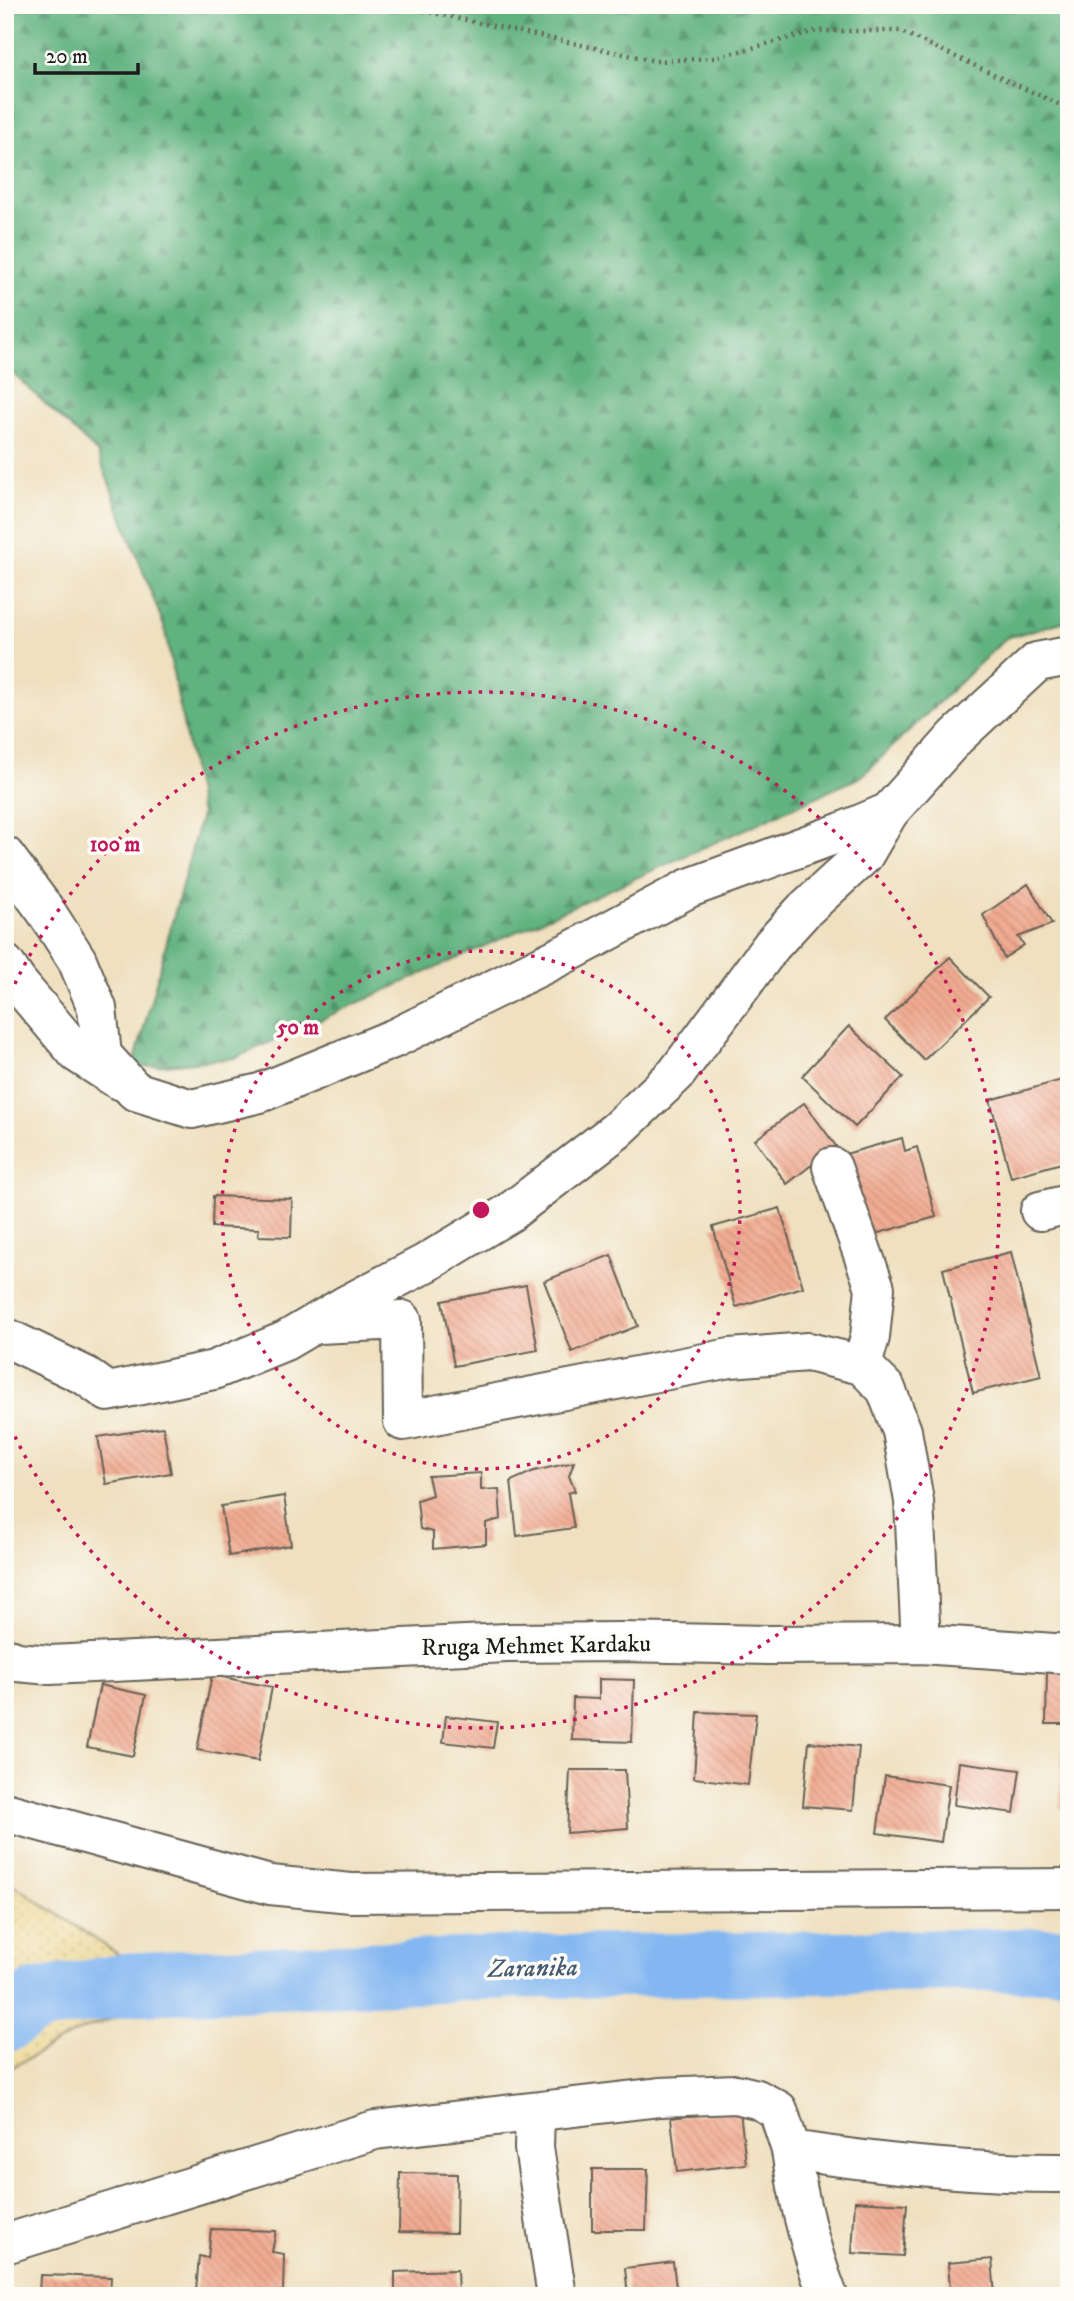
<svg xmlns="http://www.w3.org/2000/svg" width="1074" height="2301" font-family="'IM FELL DW Pica',serif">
<defs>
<pattern id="forest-firs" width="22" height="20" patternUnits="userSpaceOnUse" patternTransform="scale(1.75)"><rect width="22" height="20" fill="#60b27f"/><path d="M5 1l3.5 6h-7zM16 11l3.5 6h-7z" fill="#4e9067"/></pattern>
<pattern id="sand-dots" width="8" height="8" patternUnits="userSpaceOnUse" patternTransform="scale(1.75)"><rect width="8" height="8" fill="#eeda9e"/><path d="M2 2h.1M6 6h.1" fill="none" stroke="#ccba88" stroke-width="1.8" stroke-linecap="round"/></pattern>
<pattern id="building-back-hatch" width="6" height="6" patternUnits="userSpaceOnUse" patternTransform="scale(1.75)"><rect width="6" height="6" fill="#f1ab92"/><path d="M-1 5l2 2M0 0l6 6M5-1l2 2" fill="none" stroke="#ce937d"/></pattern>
</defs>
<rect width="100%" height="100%" fill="#fdfcf7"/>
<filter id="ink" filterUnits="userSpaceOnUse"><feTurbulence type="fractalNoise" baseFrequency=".0143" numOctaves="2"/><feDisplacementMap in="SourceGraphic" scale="14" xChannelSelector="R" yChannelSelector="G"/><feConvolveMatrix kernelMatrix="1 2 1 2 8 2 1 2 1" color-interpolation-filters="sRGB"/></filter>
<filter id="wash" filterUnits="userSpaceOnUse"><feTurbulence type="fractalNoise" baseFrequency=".00686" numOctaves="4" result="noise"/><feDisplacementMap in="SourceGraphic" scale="28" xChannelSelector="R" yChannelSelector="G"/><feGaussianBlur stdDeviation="1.57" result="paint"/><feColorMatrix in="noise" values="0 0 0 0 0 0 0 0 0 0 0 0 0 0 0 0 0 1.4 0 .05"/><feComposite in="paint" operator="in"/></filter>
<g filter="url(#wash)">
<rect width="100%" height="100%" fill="#efe0c0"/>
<polygon fill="url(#forest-firs)" stroke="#3e674e" stroke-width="2" points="5,5 1069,5 1069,620 1006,638 861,777 235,1058 133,1068 201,815 164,626 97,452 5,366"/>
<polygon fill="url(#sand-dots)" stroke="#857b5d" stroke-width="2" points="5,1879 118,1954 149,1959 202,1960 297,1952 487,1943 474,1985 132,2012 83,2029 5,2071"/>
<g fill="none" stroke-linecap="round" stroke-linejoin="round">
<polyline stroke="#84b7f1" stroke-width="63" points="5,2021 36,2001 129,1984 518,1967 1069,1959"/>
</g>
<g id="blocks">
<g fill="url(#building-back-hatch)">
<polygon points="1028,884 1052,924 1018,937 1024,945 1004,958 983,915"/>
<polygon points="950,957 989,997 924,1060 885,1020"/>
<polygon points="849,1026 903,1077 855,1127 802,1076"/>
<polygon points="1069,1078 1069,1161 1011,1177 990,1100"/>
<polygon points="804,1103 836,1146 787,1184 755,1140"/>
<polygon points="902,1138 905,1151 917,1147 936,1217 864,1237 842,1155"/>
<polygon points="213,1196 292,1199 291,1237 258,1236 259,1229 212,1227"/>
<polygon points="780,1208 803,1287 736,1307 713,1227"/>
<polygon points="1011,1252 1041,1376 973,1393 943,1269"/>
<polygon points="611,1255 638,1326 572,1352 544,1281"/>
<polygon points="526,1285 538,1350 454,1366 442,1301"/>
<polygon points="163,1427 171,1473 106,1484 98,1437"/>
<polygon points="574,1462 569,1476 575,1491 568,1493 574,1528 517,1536 511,1481 534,1471"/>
<polygon points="481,1473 481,1490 499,1489 501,1519 486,1523 486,1544 433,1549 433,1532 420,1529 417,1500 432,1495 428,1476"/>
<polygon points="284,1496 291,1545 229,1556 221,1506"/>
<polygon points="1047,1668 1069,1668 1069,1724 1046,1724"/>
<polygon points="212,1675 272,1687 258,1761 197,1750"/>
<polygon points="599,1679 634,1680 632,1742 572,1740 573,1698 599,1699"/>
<polygon points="100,1685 146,1695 133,1756 87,1747"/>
<polygon points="698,1712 756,1714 748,1785 694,1778"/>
<polygon points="446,1716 497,1722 493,1748 443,1742"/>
<polygon points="809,1742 859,1747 853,1810 803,1806"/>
<polygon points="1062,1751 1069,1751 1069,1809 1060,1808"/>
<polygon points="959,1762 1020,1770 1014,1813 954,1805"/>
<polygon points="570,1770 625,1770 628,1828 567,1833"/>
<polygon points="885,1776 949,1785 941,1842 877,1833"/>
<polygon points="740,2110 746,2164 677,2172 671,2118"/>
<polygon points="592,2169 648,2169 646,2230 592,2230"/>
<polygon points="400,2173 457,2174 456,2233 399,2232"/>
<polygon points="855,2201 907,2204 903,2256 852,2253"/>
<polygon points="211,2229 276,2231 272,2252 284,2254 283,2292 196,2291 199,2256 208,2258"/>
<polygon points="992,2259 995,2296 944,2296 944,2289 950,2288 948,2263"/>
<polygon points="673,2262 677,2296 628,2296 625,2268"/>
<polygon points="457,2270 458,2296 395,2296 395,2272"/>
<polygon points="40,2275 111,2277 110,2296 39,2296"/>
</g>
</g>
</g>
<g filter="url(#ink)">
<use href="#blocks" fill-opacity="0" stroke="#666155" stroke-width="2"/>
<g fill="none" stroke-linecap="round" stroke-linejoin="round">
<defs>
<g id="minor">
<polyline points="5,856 45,910 77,960 97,1008 102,1055 135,1091 192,1109 260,1093 395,1038 573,950 689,888 842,832 889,812 956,737 1037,662 1069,656"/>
<polyline points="5,964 17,982 77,1053 119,1080"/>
<polyline points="832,1167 875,1288 870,1337 862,1365"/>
<polyline points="1040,1211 1069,1204"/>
<polyline points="319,1324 402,1320 403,1421 730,1358 808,1352 862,1365 886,1389 902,1431 914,1501 921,1644"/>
<polyline points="5,1337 86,1376 108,1392 214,1370 285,1341 346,1305 426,1263 509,1213 617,1130 676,1074 772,945 804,910 864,855 889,812"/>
<polyline points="5,1657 17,1662 50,1665 507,1643 621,1642 769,1645 921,1644 1069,1654"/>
<polyline points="5,1812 270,1885 351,1893 1069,1888"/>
<polyline points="535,2112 534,2148 557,2296"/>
<path d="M791,2150C798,2201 810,2248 828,2296"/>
<path d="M5,2244L375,2130L660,2097L736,2094L757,2099L778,2110L791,2150C883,2164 976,2174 1069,2173"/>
</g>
</defs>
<use href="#minor" stroke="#666155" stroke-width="42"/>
<polyline stroke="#666155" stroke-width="4.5" stroke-dasharray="2 5" stroke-linecap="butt" points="396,5 656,61 714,58 816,31 900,31 1069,109"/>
<use href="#minor" stroke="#fff" stroke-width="38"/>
</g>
</g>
<g fill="none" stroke="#c2185b" stroke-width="3.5" stroke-dasharray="3.5 7">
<circle cx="481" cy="1210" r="259"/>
<path d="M6 1003A518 518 0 1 1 6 1417"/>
</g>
<g text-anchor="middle" stroke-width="7" stroke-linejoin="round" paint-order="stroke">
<g font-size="24" fill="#1c1c1c" stroke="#fdfcf7">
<text transform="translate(536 1645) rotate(-1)" y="8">Rruga Mehmet Kardaku</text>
</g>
<g font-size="26" font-style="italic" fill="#465a71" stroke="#fdfcf7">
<text transform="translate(533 1967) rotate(-1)" y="9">Zaranika</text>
</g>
</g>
<circle cx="481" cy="1210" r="10" fill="#c2185b" stroke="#fdfcf7" stroke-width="3.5"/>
<g font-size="21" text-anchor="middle" font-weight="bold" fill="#c2185b" stroke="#fdfcf7" stroke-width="7" stroke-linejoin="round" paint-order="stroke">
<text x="115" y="851">100 m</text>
<text x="298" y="1034">50 m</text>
</g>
<rect width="1074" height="2301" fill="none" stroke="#fdfcf7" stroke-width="28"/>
<path d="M35 63v10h103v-10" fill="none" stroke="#1c1c1c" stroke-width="3.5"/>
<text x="46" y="63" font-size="21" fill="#1c1c1c" stroke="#fdfcf7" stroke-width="5" paint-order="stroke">20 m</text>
</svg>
